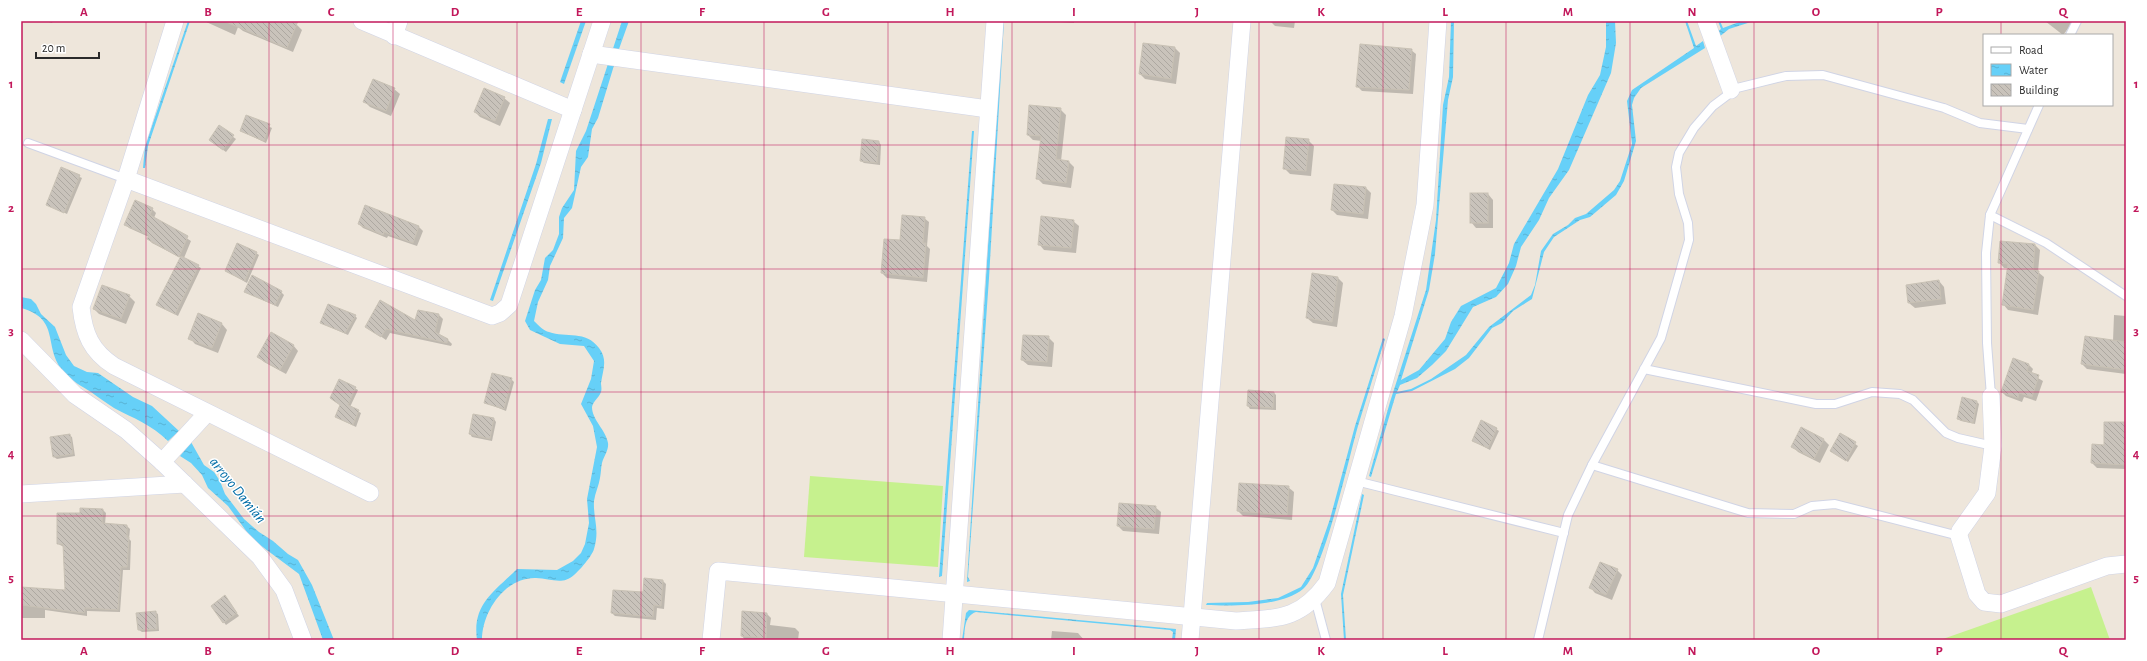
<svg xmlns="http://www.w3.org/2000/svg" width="2147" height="661" font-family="'Alegreya Sans',sans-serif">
<defs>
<pattern id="water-ripples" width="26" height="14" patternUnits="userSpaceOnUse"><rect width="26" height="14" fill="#66d0f8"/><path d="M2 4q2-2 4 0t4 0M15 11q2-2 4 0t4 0" fill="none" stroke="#59b3d5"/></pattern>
<pattern id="building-back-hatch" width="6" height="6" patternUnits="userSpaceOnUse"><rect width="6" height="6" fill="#c9c3bb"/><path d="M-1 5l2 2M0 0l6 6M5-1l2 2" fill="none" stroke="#ada8a1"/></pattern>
</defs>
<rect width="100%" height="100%" fill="#eee6db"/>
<g fill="#c6f18e">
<polygon points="810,476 943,486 938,567 804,557"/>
<polygon points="2091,587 2110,640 1940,640"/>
</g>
<g fill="url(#water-ripples)">
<polygon points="188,21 190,21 148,146 145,168 143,168 145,146"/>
<polygon points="581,21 586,21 564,84 560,82"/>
<path d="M622,21H629L619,49L598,118L592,129L588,157L581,167L572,208L564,218L563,238L550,266L548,280L538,302L534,321C538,325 544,331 549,332C566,338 586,330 599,348C608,360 603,369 601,383C601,385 602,389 601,392C599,398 593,401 592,407C592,420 606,430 608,443C609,450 604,456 602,463C601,467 601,473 600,478C599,485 595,493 594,501C593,519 600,529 594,549C592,556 580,570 574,575C562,586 550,578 536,578C505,577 482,612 482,640H477C472,604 494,592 517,569L557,570L573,561L581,553L585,544L589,523L587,499L597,447L593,426L581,404L591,379L594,361L584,346L560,344L530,330L525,321L535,290L541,280L545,258L553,250L559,234V217L562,208L574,190L576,151L586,131Z"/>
<polygon points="1002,21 1004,21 989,278 968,577 970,581 967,582"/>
<polygon points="1451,21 1454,21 1453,77 1448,100 1435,254 1429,290 1401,380 1419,370 1445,339 1451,322 1461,306 1496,288 1509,263 1514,244 1558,169 1588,95 1600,75 1606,47 1606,21 1615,21 1616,43 1611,73 1569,170 1549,198 1539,220 1521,247 1516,266 1508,284 1496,297 1473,307 1446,351 1432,365 1417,378 1400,385 1397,392 1411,389 1431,379 1466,355 1489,327 1531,295 1535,285 1541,251 1553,234 1568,225 1575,218 1586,214 1614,190 1620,181 1632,144 1627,101 1632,90 1694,48 1685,21 1687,21 1696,46 1703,41 1705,48 1641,88 1634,98 1632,105 1636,141 1624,181 1616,195 1590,217 1580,220 1554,237 1544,252 1532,299 1513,311 1502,323 1492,328 1469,358 1455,369 1412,391 1396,394 1371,477 1369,476 1390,402 1426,290 1436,220 1443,105 1449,77"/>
<polygon points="1718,21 1720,21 1723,28 1742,21 1754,21 1729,29 1719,37 1716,33 1721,29"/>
<polygon points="548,119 552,119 541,163 493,301 490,300 536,164"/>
<polygon points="972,131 974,131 942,576 939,577"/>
<path d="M21,297L31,299L36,304L41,314L55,327L66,355L74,366L87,372L98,373L133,397L152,406L179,431L168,441C152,425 133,418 114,408C106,403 98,397 91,392C81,386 72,381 64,372C42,348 62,319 21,308Z"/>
<path d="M1383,338L1385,339C1376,368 1367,397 1358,426C1349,457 1324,572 1303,589C1281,607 1232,606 1206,605L1207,603L1248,602L1278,598L1301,587L1313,568L1330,519L1355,426Z"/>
<polygon points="191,442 204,465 214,472 220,481 225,494 244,519 259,532 273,541 288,554 298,560 312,585 334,640 323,640 299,574 252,539 228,506 208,488 202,475 191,463 180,456"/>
<polygon points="1362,494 1364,495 1343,595 1346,640 1344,640 1341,594"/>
<path d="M969,610L1176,629L1175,640H1172L1173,632L1170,630L976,612C964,616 965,630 964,640H962L966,613Z"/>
</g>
<g fill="#0003">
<polygon points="45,21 53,21 52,23"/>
<polygon points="204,21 289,21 296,24 302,30 293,52 243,31 238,27 235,35"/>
<polygon points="1046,21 1074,21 1074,23"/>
<polygon points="1270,21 1295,21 1294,28 1275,26"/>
<polygon points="2045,21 2074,21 2063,35"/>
<polygon points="1175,48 1180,53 1176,84 1145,79 1140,74"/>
<polygon points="1411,50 1416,54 1413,94 1362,91 1357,86"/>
<polygon points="394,89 400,94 391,116 370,107 365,102"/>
<polygon points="504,98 510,103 500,126 480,117 475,112"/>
<polygon points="1060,109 1066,115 1061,161 1069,162 1074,167 1071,188 1043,184 1037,178 1042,141 1033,140 1028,135"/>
<polygon points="247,117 272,128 266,143 241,131"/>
<polygon points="219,127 236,139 226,152 212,142"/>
<polygon points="863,140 879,142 881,145 880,165 864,163 861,161"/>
<polygon points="1308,140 1314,146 1311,176 1290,174 1285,169"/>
<polygon points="62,169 82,178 67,214 47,204"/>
<polygon points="1366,188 1371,193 1368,219 1337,215 1332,210"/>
<polygon points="1488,194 1493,200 1493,228 1476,228 1471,222"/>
<polygon points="366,207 419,227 423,231 417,246 388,236 387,238 363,228 359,224"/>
<polygon points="152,209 156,213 154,218 191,241 184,258 201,268 178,316 157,305 181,258 152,243 148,239 149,237 129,228 125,224"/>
<polygon points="924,218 929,222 927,246 930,249 927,282 887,278 882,273 901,242"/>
<polygon points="1073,221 1079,226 1076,253 1044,250 1039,244"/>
<polygon points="2035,245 2040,250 2038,272 2044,277 2038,315 2008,310 2003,304 2008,268 2004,268 1999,262"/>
<polygon points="256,253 259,255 247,283 226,271"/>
<polygon points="1338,278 1343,283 1337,327 1313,323 1307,318"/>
<polygon points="1939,281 1944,287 1946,304 1915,308 1909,303"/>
<polygon points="245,292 281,292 284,295 278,307"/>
<polygon points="129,296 135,302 126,324 99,314 94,309"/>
<polygon points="199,315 222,324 227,330 218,353 195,344 190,338"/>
<polygon points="439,315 443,319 439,335 448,340 452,344 451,346 390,333 386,340 367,327 416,322"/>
<polygon points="2114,315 2126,316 2126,374 2087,369 2082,364 2113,341"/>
<polygon points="355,316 357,318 348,335 321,323"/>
<polygon points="1048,337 1054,343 1052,367 1028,365 1022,360"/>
<polygon points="293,345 298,351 286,374 264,362 258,357"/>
<polygon points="2029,365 2033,369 2031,374 2043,381 2036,401 2024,397 2022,402 2006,396 2002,392"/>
<polygon points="511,379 514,382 506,411 486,403"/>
<polygon points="340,380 358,390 350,407 361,413 356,427 336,417 340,406"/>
<polygon points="1248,391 1274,393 1276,395 1276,410 1250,409 1248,406"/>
<polygon points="1977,402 1979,404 1975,424 1961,421 1958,419"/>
<polygon points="473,415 494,419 496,422 492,441 472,437 470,434"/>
<polygon points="2126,423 2126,469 2097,468 2092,463 2104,446"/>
<polygon points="1496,429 1499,431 1490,450 1473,441"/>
<polygon points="1802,429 1824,440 1829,445 1820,463 1798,452 1793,447"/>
<polygon points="1841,434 1858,446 1848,462 1831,451"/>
<polygon points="69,435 72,437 75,456 57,459 54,457"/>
<polygon points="1288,487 1294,492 1292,520 1243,516 1238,511"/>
<polygon points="1155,507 1161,512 1159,534 1123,531 1118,526"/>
<polygon points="81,509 103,510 106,513 105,524 127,526 130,529 129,539 131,541 130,570 123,570 120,612 87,611 87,616 45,610 45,618 21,618 21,588 66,591 64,547 58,544 81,514"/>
<polygon points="1617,570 1622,575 1612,600 1595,593 1590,587"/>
<polygon points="663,581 666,584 664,609 657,608 656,620 615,616 612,613"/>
<polygon points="227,599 239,616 226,625 212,606"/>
<polygon points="155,612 158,614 159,631 142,632 139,630"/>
<polygon points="743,612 767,614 771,618 770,625 795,628 799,632 798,640 745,640 742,636"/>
<polygon points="1052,631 1078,633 1084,640 1051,640"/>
</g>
<g fill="url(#building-back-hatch)" stroke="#c9c2b5">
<polygon points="224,21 298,21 287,48"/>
<polygon points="1143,43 1175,47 1171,79 1139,74"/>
<polygon points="1360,44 1412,49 1409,90 1356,87"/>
<polygon points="373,79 395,88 386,111 363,102"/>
<polygon points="484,88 505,97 495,121 474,112"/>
<polygon points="1029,105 1061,108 1056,159 1069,161 1066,183 1036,179 1041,136 1027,135"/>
<polygon points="246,115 270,124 264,141 240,131"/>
<polygon points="219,125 234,135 223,150 209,140"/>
<polygon points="1286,137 1309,139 1306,171 1283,169"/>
<polygon points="862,139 879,141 877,163 860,161"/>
<polygon points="61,167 80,175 64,213 46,205"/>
<polygon points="1334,184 1366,187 1363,214 1331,210"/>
<rect x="1470" y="193" width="18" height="30"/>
<polygon points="135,200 153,208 150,215 188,236 179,257 147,239 149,235 124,225"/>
<polygon points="365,205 419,226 413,243 384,232 383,235 358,224"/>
<polygon points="902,215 925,217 923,243 926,243 923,278 881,273 884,239 900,240"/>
<polygon points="1041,216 1074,220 1071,248 1038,245"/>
<polygon points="2000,241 2035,244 2033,270 2039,271 2033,310 2002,305 2008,264 1998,263"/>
<polygon points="237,243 257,252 245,281 225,271"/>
<polygon points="181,256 199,265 175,314 156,305"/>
<polygon points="1312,273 1338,277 1332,322 1306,318"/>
<polygon points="252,275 282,291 275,305 244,292"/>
<polygon points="1939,280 1941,299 1908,303 1906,285"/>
<polygon points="102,285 130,295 121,319 93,309"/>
<polygon points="380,300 415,320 418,310 439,314 435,332 448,339 447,343 386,329 381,337 365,327"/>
<polygon points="328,304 356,315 345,333 320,323"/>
<polygon points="198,313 222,323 212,348 188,339"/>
<polygon points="271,332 294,345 280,370 257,357"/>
<polygon points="1023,335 1049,336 1047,362 1021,360"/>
<polygon points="2085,336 2126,342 2126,370 2081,364"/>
<polygon points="2013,358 2029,364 2027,371 2039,375 2032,397 2019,393 2018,398 2001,392"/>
<polygon points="492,373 512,378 504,409 484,403"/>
<polygon points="339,379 356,387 348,405 359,410 353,425 335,417 340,405 330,398"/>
<polygon points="1248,390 1274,392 1273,408 1247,406"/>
<polygon points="1962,397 1977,401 1973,423 1957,419"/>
<polygon points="473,414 494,418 490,439 469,434"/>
<polygon points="1481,420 1497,428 1488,448 1472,441"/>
<polygon points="2104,422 2126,422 2126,465 2091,463 2092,444 2104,445"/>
<polygon points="1801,427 1824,439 1814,459 1791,447"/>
<polygon points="1840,433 1856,442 1846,461 1830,451"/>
<polygon points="70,434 73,454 53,457 50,437"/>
<polygon points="1239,483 1289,486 1287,515 1237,511"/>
<polygon points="1119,503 1156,506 1154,529 1117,526"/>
<polygon points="80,508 103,509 102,523 127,525 127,537 129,537 127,567 121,567 118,610 85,608 84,613 21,605 21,587 65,590 63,544 57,544 57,513 80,513"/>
<polygon points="1600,562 1618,569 1606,595 1589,588"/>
<polygon points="644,578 663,580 661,606 654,605 653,617 611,613 613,590 643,592"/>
<polygon points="225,595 237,613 223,623 211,606"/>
<polygon points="156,611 157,629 138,630 136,613"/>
<polygon points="742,611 767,613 766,638 741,636"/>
</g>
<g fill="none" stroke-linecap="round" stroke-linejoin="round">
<defs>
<g id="lane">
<polyline points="2070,35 2077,21"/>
<polyline points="28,143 126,179"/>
<polyline points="1990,215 2046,243 2126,296"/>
<polyline points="1644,369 1816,404 1835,404 1872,392 1900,394 1913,400 1946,433 1958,438 1993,446"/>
<polyline points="1991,396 1987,343 1986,253 1990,215 2039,105"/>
<polyline points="1592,465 1748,513 1794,514 1812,506 1835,504 1959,536"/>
<polyline points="1356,481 1564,533"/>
<polyline points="1315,599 1326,640"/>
<polyline points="1538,640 1568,515 1592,465 1661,338 1689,240 1688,223 1679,194 1676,167 1679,153 1694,128 1713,106 1737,88 1786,76 1823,75 1944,108 1980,123 2028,129"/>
</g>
<g id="street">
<path d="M175,21L126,179L81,307C84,334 91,351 114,366L370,493"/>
<polyline points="362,21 573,110"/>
<polyline points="1706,21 1731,90"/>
<polyline points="394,36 399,21"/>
<polyline points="591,54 988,109"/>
<polyline points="126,179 492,316 500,313 509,305 602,21"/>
<polyline points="21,340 75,395 126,430 162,462 260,557 284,590 303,640"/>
<polyline points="1991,396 1993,446 1987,493 1960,531 1959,536 1977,594 1984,602 2001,604 2107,566 2126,564"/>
<polyline points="162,462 207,413"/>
<polyline points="21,494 185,484"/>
<path d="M711,640L718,571L1236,621C1279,618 1300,620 1327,583L1403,316L1425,205L1438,21"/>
<polyline points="951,640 995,21"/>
<polyline points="1190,640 1242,21"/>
</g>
</defs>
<use href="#lane" stroke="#d0d4e5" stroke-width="10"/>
<use href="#street" stroke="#d0d4e5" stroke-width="18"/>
<use href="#lane" stroke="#fff" stroke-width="8"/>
<use href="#street" stroke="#fff" stroke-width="17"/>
</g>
<path fill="none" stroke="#c2185b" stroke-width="1" stroke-opacity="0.55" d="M146,21V640M269,21V640M393,21V640M517,21V640M641,21V640M764,21V640M888,21V640M1012,21V640M1135,21V640M1259,21V640M1383,21V640M1506,21V640M1630,21V640M1754,21V640M1878,21V640M2001,21V35M2001,105V640M21,145H2126M21,269H2126M21,392H2126M21,516H2126"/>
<g text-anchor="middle" stroke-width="3" stroke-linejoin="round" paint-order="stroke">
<g font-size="15" font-style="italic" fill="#026da7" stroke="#fff">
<text transform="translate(238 490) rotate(51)" y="5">arroyo Damián</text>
</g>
</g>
<rect width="2147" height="661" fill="none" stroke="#ffffff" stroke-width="44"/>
<rect x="1983" y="34" width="130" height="72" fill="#ffffff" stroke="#aaaaaa"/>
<rect x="1991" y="47" width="20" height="6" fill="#ffffff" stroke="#aaaaaa"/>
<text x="2019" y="54" font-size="12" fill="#2a2a2a">Road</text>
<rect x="1991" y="64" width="20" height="12" fill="url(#water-ripples)" stroke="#aaaaaa"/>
<text x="2019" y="74" font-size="12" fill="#2a2a2a">Water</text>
<rect x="1991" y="84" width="20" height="12" fill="url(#building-back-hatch)" stroke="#aaaaaa"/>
<text x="2019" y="94" font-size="12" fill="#2a2a2a">Building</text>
<path d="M36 52v6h63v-6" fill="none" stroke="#2a2a2a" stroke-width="2"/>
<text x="42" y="52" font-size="12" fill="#2a2a2a" stroke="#ffffff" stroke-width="3" paint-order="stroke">20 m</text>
<rect x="22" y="22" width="2103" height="617" fill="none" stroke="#c2185b" stroke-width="1.5"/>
<g font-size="13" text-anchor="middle" font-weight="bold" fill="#c2185b">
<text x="84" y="16">A</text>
<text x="208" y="16">B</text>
<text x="331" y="16">C</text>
<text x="455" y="16">D</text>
<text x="579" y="16">E</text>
<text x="702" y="16">F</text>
<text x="826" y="16">G</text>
<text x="950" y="16">H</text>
<text x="1074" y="16">I</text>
<text x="1197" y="16">J</text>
<text x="1321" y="16">K</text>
<text x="1445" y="16">L</text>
<text x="1568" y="16">M</text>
<text x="1692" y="16">N</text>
<text x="1816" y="16">O</text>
<text x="1939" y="16">P</text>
<text x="2063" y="16">Q</text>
<text x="11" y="88">1</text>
<text x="2136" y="88">1</text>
<text x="11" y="212">2</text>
<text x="2136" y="212">2</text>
<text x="11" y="335">3</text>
<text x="2136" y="335">3</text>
<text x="11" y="458">4</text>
<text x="2136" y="458">4</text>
<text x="11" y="582">5</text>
<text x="2136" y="582">5</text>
<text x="84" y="655">A</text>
<text x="208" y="655">B</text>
<text x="331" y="655">C</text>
<text x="455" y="655">D</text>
<text x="579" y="655">E</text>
<text x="702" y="655">F</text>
<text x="826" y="655">G</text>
<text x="950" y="655">H</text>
<text x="1074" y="655">I</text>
<text x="1197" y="655">J</text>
<text x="1321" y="655">K</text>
<text x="1445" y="655">L</text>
<text x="1568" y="655">M</text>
<text x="1692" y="655">N</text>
<text x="1816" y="655">O</text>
<text x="1939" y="655">P</text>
<text x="2063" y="655">Q</text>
</g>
</svg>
